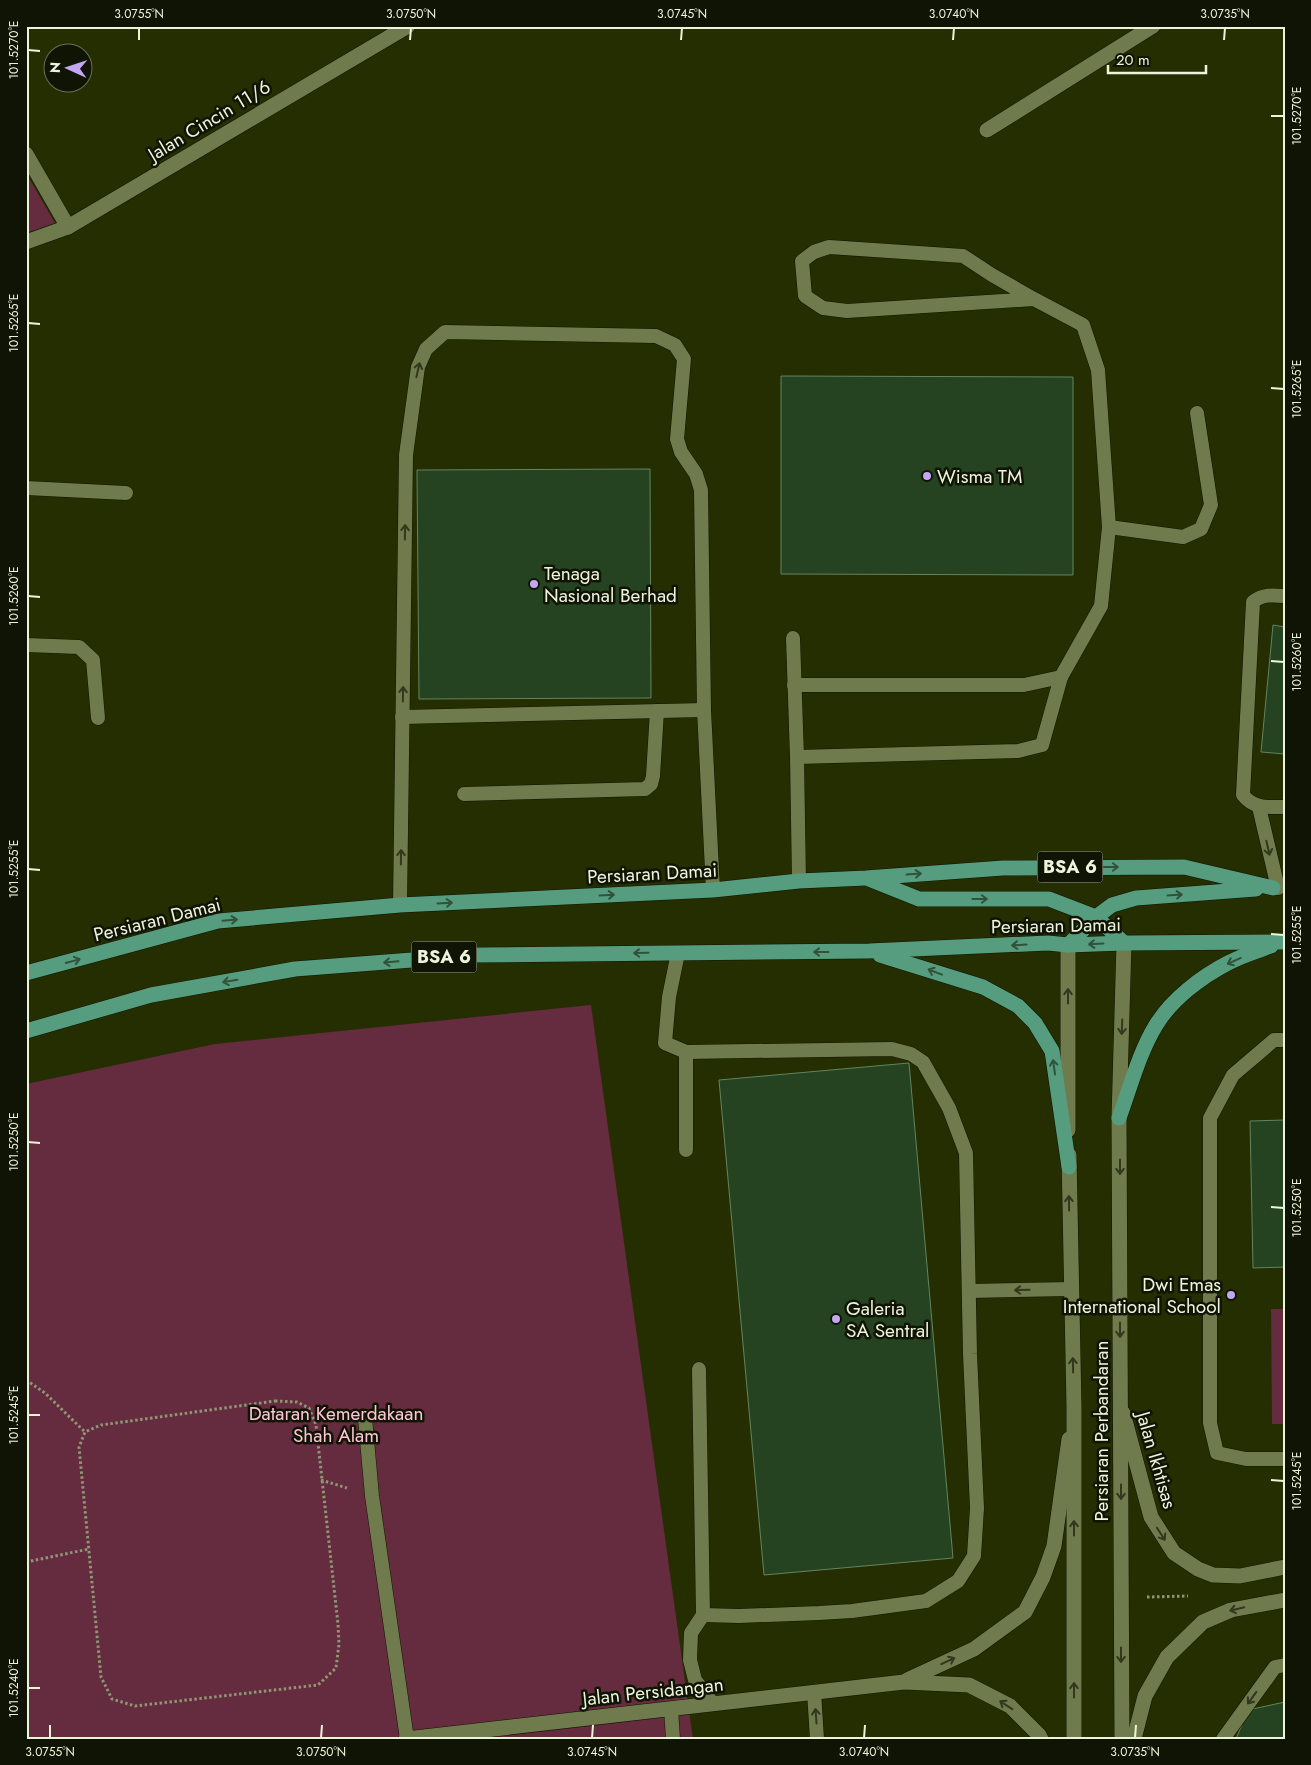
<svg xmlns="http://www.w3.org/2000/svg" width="1311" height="1765" font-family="Jost,sans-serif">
<rect width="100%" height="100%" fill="#252e00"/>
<g fill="#652b3f">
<polygon points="26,173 55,223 26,233"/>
<polygon points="591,1005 693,1739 26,1739 26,1084 215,1044"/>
<polygon points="1271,1309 1285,1309 1285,1424 1272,1424"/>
</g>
<g fill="#254320" stroke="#64845e">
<polygon points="781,376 1073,377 1073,575 781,574"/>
<polygon points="650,469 651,698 419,699 417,470"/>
<polygon points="1273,625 1285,627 1285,754 1261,752"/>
<polygon points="909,1063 953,1558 764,1575 719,1080"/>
<polygon points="1285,1120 1285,1267 1253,1268 1250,1121"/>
<polygon points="1285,1702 1285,1739 1236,1739 1248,1710"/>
</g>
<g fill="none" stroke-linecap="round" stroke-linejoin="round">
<defs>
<g id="lane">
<polyline points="26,488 126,493"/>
<polyline points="1109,527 1183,537 1201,529 1211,505 1197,413"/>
<path d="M1285,596C1273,595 1263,594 1253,602L1243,795C1254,809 1268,807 1285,807"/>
<polyline points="793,638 797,757 799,881"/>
<polyline points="26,645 79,647 93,660 98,718"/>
<polyline points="794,685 1024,685 1061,677 1101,606 1109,527 1098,370 1083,325 1034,299 847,311 823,308 805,296 802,261 814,252 829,247 963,256 992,275 1034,299"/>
<polyline points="402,717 704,710"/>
<polyline points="797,757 1018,751 1042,745 1061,677"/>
<polyline points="464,794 645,789 651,784 653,776 657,711"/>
<polyline points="1259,807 1278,888"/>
<polyline points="400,905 406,455 418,367 426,349 445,332 656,336 675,345 684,359 677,439 681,452 696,474 701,490 704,710 713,890"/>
<polyline points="678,953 669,997 665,1043 686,1052 892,1049 911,1054 923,1062 949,1108 966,1153 970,1354 977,1508 974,1556 958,1581 926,1601 852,1611 819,1613 739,1616 703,1615"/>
<polyline points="1285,1040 1274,1040 1233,1075 1210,1118 1210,1423 1217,1453 1246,1459 1285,1459"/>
<polyline points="686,1052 686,1150"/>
<polyline points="970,1291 1071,1289"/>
<polyline points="699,1369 703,1615 691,1633 690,1660 695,1680 713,1704"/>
<polyline points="365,1418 372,1496 407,1739"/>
<polyline points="814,1692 817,1739"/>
<polyline points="671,1709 673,1739"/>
<polyline points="1223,1739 1275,1667 1285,1665"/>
</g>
<g id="street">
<polyline points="987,130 1153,26"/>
<polyline points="26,154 68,227"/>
<polyline points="26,242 68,227 408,26"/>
<polyline points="1123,1413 1151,1517 1174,1553 1198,1569 1213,1575 1240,1576 1285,1567"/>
<polyline points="907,1680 974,1649 1025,1612 1043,1577 1054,1546 1069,1439"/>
<polyline points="406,1739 904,1682 969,1685 1010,1706 1039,1735 1041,1739"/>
<polyline points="1134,1739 1145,1696 1167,1657 1203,1622 1231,1610 1285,1600"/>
</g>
<g id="secondary">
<polyline points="1068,945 1068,1130"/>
<polyline points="1069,1155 1074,1407 1074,1739"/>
<polyline points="1122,1739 1119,1118 1124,943"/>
</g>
<g id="primary">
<polyline points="869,879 919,899 1049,899 1096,917 1124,943"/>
<polyline points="1068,945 1096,917 1112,905 1136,898 1256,889"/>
<polyline points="880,955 983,987 1018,1006 1035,1023 1052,1051 1069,1167"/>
<polyline points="26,973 218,921 400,905 713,890 799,881 866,878 1003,868 1184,867 1273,888"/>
<polyline points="26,1031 151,995 295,969 477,955 869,951 1048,943 1068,945 1124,943 1285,942"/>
<path d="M1119,1118C1130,1088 1139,1053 1156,1025C1172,999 1201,977 1228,963C1241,956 1257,951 1271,946"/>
</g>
</defs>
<use href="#lane" stroke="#0f1500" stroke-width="15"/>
<use href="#street" stroke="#0f1500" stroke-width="16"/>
<use href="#secondary" stroke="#0f1500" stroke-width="16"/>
<use href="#primary" stroke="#0f1500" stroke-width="16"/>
<g stroke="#8e9674" stroke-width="3" stroke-dasharray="2.5 2.5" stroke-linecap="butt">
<polyline points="26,1380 45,1393 85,1432"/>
<polygon points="275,1401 297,1402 309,1408 316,1425 338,1624 339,1644 336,1668 318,1685 135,1706 112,1699 101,1677 79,1447 85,1432 101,1425"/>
<polyline points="321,1480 347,1488"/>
<polyline points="26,1562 89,1549"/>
<polyline points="1147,1597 1188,1596"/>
</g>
<use href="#lane" stroke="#6f7b4d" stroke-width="14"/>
<use href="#street" stroke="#6f7b4d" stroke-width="15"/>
<use href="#secondary" stroke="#6f7b4d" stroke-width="15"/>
<use href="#primary" stroke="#569d7f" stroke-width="15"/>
</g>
<defs><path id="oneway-shaft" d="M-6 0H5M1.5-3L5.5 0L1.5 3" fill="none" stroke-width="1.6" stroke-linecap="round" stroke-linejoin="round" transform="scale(1.25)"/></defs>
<g stroke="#31381e">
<use href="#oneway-shaft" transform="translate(418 370) rotate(-77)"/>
<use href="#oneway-shaft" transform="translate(405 532) rotate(-89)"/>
<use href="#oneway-shaft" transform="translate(403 694) rotate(-89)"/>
<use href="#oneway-shaft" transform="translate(1268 848) rotate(77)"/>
<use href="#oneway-shaft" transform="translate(401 857) rotate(-89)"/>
<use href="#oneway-shaft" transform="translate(1068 996) rotate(-90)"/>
<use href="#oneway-shaft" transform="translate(1122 1027) rotate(92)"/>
<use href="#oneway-shaft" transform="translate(1120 1167) rotate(90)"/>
<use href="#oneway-shaft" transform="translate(1069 1203) rotate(-91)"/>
<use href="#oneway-shaft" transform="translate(1022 1290) rotate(179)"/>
<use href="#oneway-shaft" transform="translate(1120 1330) rotate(90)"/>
<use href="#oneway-shaft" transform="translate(1073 1365) rotate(-91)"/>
<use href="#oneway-shaft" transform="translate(1121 1492) rotate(90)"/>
<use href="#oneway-shaft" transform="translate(1074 1528) rotate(-90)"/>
<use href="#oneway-shaft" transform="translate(1161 1534) rotate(57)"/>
<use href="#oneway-shaft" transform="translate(1237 1609) rotate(167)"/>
<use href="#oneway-shaft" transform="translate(1121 1655) rotate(90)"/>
<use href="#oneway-shaft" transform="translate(948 1661) rotate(-25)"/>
<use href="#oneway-shaft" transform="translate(1074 1690) rotate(-90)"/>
<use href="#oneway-shaft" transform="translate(1252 1698) rotate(126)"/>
<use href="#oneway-shaft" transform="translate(1006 1705) rotate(-147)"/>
<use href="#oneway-shaft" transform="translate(816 1716) rotate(-94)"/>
</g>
<g stroke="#30523b">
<use href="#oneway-shaft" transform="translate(1111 867)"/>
<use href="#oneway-shaft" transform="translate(914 874) rotate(-4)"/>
<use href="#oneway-shaft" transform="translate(607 895) rotate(-3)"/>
<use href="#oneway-shaft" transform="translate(1175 895) rotate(-4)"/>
<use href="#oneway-shaft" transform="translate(980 899)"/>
<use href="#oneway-shaft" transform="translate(445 903) rotate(-3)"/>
<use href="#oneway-shaft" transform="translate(230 920) rotate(-5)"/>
<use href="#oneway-shaft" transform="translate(1096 944) rotate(177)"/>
<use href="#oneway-shaft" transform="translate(1019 945) rotate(177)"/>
<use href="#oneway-shaft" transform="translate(821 952) rotate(180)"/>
<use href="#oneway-shaft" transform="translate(641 953) rotate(179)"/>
<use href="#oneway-shaft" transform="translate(73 961) rotate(-15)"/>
<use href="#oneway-shaft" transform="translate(1234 961) rotate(156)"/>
<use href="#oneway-shaft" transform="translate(391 962) rotate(175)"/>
<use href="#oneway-shaft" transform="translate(935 972) rotate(-159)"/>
<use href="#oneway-shaft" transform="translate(230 981) rotate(170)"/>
<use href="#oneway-shaft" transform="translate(1054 1067) rotate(-98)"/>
</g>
<path fill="none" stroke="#edf4dc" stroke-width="2" d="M139,40V28M410,40L411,28M681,40L682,28M953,40L954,28M1224,40L1225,28M28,50L40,51M1271,116H1284M28,323L40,324M1271,388L1284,389M28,596L40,597M1271,661L1284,662M28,869L40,870M1271,934L1284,935M28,1142L40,1143M1271,1207L1284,1208M28,1415H40M1271,1480L1284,1481M28,1688H40M50,1738V1725M321,1738L322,1725M592,1738L593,1725M864,1738L865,1725M1135,1738L1136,1725"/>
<g fill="#c3a7f2" stroke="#101404" stroke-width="2">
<circle cx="927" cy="476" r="5"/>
<circle cx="534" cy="584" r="5"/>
<circle cx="1231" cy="1295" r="5"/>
<circle cx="836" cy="1319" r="5"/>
</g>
<g text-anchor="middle" stroke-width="5" stroke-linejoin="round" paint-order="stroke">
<g fill="#101404" stroke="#abb19b" stroke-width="1">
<rect x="1037.5" y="851.5" width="65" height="31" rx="4"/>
<rect x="411.5" y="941.5" width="65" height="31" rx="4"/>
</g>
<g font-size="18" font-weight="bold" fill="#edf4dc">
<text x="1070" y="873">BSA 6</text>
<text x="444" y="963">BSA 6</text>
</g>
<g font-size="19" fill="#edf4dc" stroke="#101404">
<text transform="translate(209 120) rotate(-31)" y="7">Jalan Cincin 11/6</text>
<text transform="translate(652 873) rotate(-3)" y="7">Persiaran Damai</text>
<text transform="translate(157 919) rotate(-14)" y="7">Persiaran Damai</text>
<text transform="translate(1056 925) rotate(-1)" y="7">Persiaran Damai</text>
<text transform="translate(1101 1431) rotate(-90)" y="7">Persiaran Perbandaran</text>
<text transform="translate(1157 1460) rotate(74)" y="7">Jalan Ikhtisas</text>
<text transform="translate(653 1691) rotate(-6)" y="7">Jalan Persidangan</text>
</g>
<g font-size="19" fill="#edf4dc" stroke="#101404" text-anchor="start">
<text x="937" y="483">Wisma TM</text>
<text x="544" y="580">Tenaga<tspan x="544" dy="22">Nasional Berhad</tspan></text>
<text x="1221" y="1291" text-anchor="end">Dwi Emas<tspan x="1221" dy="22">International School</tspan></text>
<text x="846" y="1315">Galeria<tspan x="846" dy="22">SA Sentral</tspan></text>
</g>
<g font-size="19" fill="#fec5d5" stroke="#101404">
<text x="336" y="1420">Dataran Kemerdakaan<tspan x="336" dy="22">Shah Alam</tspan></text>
</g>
</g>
<rect width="1311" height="1765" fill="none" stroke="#101404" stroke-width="55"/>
<g transform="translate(68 68) rotate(273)"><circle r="24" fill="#101404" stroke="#686e5a"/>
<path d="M0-4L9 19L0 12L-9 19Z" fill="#c3a7f2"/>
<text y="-8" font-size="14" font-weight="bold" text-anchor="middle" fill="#edf4dc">N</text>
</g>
<path d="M1108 65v8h98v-8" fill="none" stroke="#edf4dc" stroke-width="2.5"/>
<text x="1116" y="65" font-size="15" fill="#edf4dc" stroke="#101404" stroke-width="4" paint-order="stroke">20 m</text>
<rect x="28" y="28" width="1256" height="1710" fill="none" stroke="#edf4dc" stroke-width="2"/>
<g font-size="12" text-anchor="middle" fill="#edf4dc">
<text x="139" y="18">3.0755°N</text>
<text x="411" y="18">3.0750°N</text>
<text x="682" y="18">3.0745°N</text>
<text x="954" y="18">3.0740°N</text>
<text x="1225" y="18">3.0735°N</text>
<text transform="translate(14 50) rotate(-90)" y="4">101.5270°E</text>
<text transform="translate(1297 116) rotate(-90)" y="4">101.5270°E</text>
<text transform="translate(14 323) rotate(-90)" y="4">101.5265°E</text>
<text transform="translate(1297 389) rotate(-90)" y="4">101.5265°E</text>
<text transform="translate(14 596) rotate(-90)" y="4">101.5260°E</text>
<text transform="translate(1297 662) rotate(-90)" y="4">101.5260°E</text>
<text transform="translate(14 869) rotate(-90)" y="4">101.5255°E</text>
<text transform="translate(1297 935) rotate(-90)" y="4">101.5255°E</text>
<text transform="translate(14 1142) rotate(-90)" y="4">101.5250°E</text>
<text transform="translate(1297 1208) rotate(-90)" y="4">101.5250°E</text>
<text transform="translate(14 1415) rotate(-90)" y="4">101.5245°E</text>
<text transform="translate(1297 1481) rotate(-90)" y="4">101.5245°E</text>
<text transform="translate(14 1688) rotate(-90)" y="4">101.5240°E</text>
<text x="50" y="1756">3.0755°N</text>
<text x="321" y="1756">3.0750°N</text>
<text x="592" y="1756">3.0745°N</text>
<text x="864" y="1756">3.0740°N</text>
<text x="1135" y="1756">3.0735°N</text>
</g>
</svg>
